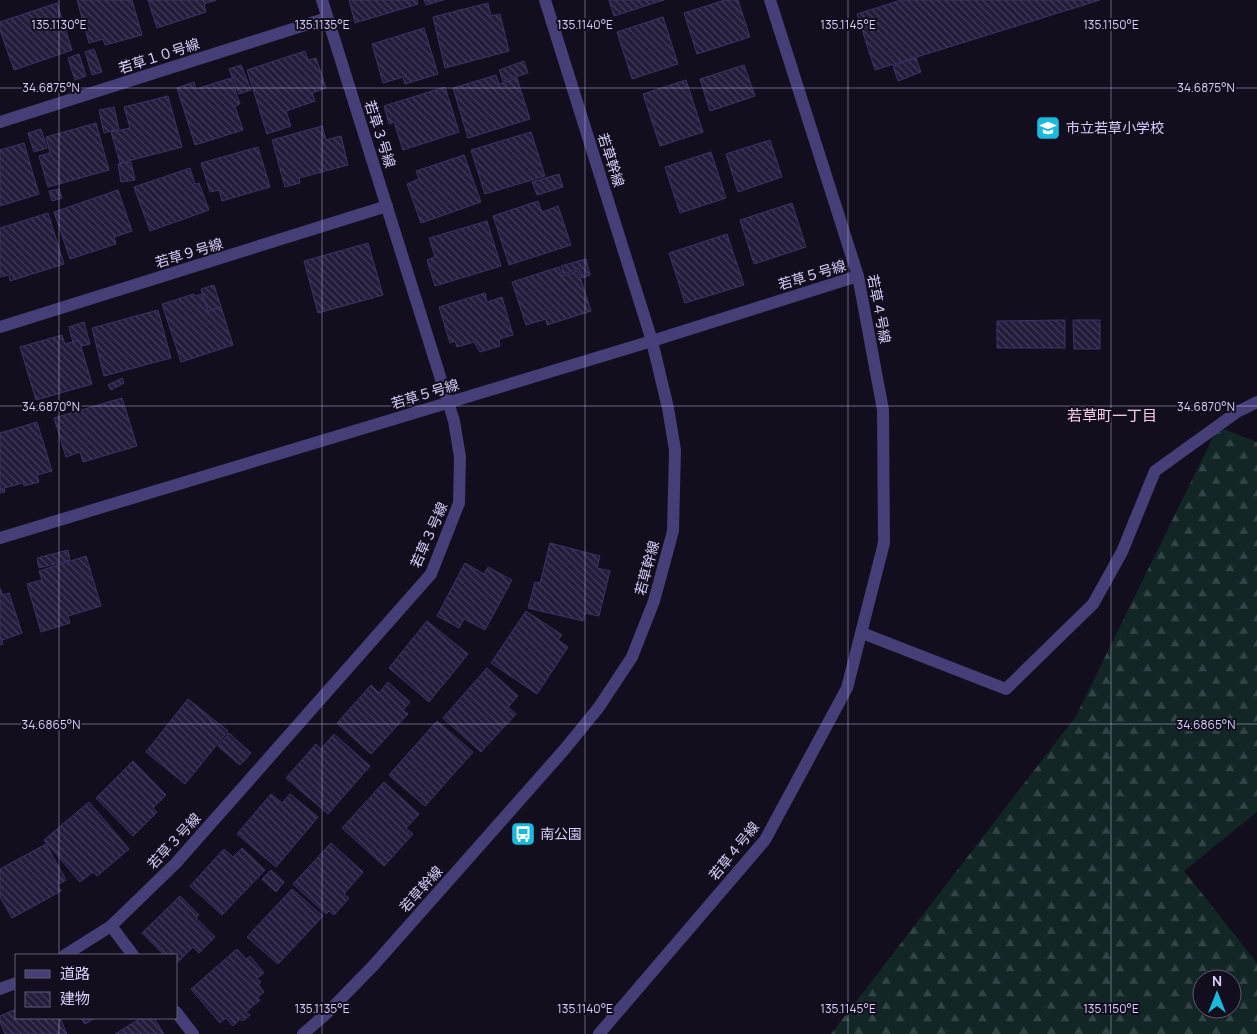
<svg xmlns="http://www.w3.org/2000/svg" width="1257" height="1034" font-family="Manrope,'Noto Sans JP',sans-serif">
<defs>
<pattern id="forest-firs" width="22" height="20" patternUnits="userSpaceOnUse" patternTransform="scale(1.25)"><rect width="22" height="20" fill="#122626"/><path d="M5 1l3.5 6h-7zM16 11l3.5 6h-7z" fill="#344446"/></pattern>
<pattern id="building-back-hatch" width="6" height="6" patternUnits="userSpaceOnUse" patternTransform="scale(1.25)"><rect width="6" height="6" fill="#251c3c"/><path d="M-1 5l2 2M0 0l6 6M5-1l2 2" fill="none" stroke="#443c59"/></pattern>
</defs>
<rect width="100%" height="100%" fill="#120e1d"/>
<path fill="url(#forest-firs)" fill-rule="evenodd" d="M1218,427L1257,442V812L1184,871L1257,963V1034H831L1076,716ZM1202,979H1232V1009H1202Z"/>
<g fill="url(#building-back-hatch)" stroke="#3f3166">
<polygon points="77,0 132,0 142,35 105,45 103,39 89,43"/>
<polygon points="148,0 216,0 204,4 206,12 157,28"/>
<polygon points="349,0 417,0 418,4 355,23"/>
<polygon points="424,0 444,0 426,5"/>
<polygon points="609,0 664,0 614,16"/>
<polygon points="725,0 738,0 750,37 697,54 684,13"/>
<polygon points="901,0 1100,0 875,70 857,14"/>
<polygon points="57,3 72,50 14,70 0,30 0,22"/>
<polygon points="488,3 491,16 500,14 509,51 445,68 433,17"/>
<polygon points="663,17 678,64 632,79 617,32"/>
<polygon points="424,28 438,74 405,84 403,77 383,83 372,44"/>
<polygon points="94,49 102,72 92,75 85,52"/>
<polygon points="305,51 308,60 316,58 326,88 312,93 315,101 286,111 291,126 267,134 247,70"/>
<polygon points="79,54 86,76 75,80 68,58"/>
<polygon points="916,58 921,72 898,81 893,66"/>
<polygon points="524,61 528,73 503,81 499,70"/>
<polygon points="241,65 251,90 239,94 229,69"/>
<polygon points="744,65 755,96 710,111 700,79"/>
<polygon points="496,75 499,84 517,78 530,119 468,138 453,88"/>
<polygon points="231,78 240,104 235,106 243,130 195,145 177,88 194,82 196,89"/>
<polygon points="686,80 703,132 660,146 643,94"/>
<polygon points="445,87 459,132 403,150 394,122 389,124 384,106"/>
<polygon points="168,96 182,147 120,163 111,132 130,128 124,107"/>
<polygon points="114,107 119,129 104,133 99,110"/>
<polygon points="96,123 109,170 48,187 39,156 50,153 46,137"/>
<polygon points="322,126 326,140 341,136 348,165 299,178 300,183 285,187 272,140"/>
<polygon points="41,129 47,148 34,152 28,133"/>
<polygon points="531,132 545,176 485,194 471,150"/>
<polygon points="770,140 782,177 738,192 726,154"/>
<polygon points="24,143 39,194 0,206 0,150"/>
<polygon points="258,147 270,187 222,201 219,190 210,192 201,163"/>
<polygon points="711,152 726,198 680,213 665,167"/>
<polygon points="464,155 481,202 421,223 407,184 419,179 416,171"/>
<polygon points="131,162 135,180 121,182 118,164"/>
<polygon points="190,168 195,184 199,183 209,210 150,231 134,187"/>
<polygon points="559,174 563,187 537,195 532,182"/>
<polygon points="59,189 62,198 52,201 49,191"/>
<polygon points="118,190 132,231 114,237 116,244 70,259 54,212"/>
<polygon points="538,201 542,212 558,206 571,245 509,265 493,216"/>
<polygon points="792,203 806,247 754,264 740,220"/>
<polygon points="48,213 64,264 10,281 9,275 0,277 0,228"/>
<polygon points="487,221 501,266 435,286 427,260 435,257 429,238"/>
<polygon points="727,234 744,285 685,303 669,253"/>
<polygon points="368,243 383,295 318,313 304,261"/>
<polygon points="586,259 590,275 582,278 579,269 563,274 561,266"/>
<polygon points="559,267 562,276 578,271 591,311 547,325 546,319 526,325 512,282"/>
<polygon points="214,285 221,307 208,311 201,289"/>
<polygon points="485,293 487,302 502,297 513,335 499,339 500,346 480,352 474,342 457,347 455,341 450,343 439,307"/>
<polygon points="194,294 195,296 202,294 208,311 221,307 233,345 181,362 162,304"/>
<polygon points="158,310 171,358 104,376 92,328"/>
<polygon points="1065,320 1065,348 997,348 997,321"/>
<polygon points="1073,320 1100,320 1100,349 1074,349"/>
<polygon points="84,322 90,344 81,346 79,340 73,342 69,327"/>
<polygon points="62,335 65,344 79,340 92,384 36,400 20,347"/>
<polygon points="122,378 124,383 111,390 108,385"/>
<polygon points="122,398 137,446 83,462 80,452 66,457 54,418"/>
<polygon points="37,422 52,471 37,475 39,482 24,486 23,483 4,488 5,492 0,493 0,433"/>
<polygon points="550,543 600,556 597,568 610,571 599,616 585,613 583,621 528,608 535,582 540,583"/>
<polygon points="68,550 70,560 39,568 37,558"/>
<polygon points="86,556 101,606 68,616 70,623 41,632 27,584 42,580 39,571"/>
<polygon points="465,563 484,574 488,567 512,580 485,630 464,619 459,628 437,616"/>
<polygon points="0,588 3,595 9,593 22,633 2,640 3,644 0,645"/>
<polygon points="526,611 562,635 558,640 568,647 537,694 491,663"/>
<polygon points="427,621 468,654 429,702 389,668"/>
<polygon points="487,668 518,696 508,707 516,714 481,752 443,718"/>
<polygon points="388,682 410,702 403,710 408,714 371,754 337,723 371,685 379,693"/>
<polygon points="188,699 228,731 185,784 146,752"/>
<polygon points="437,721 473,752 425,806 389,775"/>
<polygon points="229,733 251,753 240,765 218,746"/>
<polygon points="334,734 370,766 328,814 286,778 316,744 321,749"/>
<polygon points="133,761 166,795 153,808 157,812 133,836 96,798"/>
<polygon points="384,782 419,814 406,828 413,834 384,866 342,828"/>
<polygon points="271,794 282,803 290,794 318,817 276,867 237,834"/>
<polygon points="89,802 129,849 97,876 93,872 80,882 44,840"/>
<polygon points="331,843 363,872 344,894 349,898 334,915 329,911 326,914 293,884"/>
<polygon points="46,844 66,880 57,885 61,891 12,918 0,897 0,869"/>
<polygon points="242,848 265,870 222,915 190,886 224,849 233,857"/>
<polygon points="271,870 284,882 276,892 262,879"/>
<polygon points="292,889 323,916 278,964 247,937"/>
<polygon points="180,896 199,915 196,918 215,937 199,953 193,947 176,964 176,955 164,955 142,933"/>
<polygon points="237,949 246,959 250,956 264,973 257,978 261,982 258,984 264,992 257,998 260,1000 246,1012 250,1015 243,1021 240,1019 233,1026 226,1018 220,1023 191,989"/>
<polygon points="16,1009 16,1018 60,1018 67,1034 5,1034 0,1022 0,1016"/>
<polygon points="81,1018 95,1018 85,1024"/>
<polygon points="141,1018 154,1018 164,1034 115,1034"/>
</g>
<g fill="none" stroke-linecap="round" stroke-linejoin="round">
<g stroke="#453e77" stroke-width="12">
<polyline points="0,122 327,18"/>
<polyline points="0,327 387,206"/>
<polyline points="0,538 652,341 858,276"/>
<polyline points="862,633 1006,689 1093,604 1122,552 1155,471 1237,412 1257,402"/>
<polyline points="111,926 133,955"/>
<polyline points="65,955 111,926 176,863 431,574 459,503 460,457 454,421 322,0"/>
<polyline points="0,989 16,983"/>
<polyline points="176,1012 193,1034"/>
<polyline points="303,1034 327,1013 373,966 564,750 599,707 632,657 654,601 673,531 675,450 668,408 652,341 545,0"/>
<polyline points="599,1034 765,840 847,688 884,543 883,410 858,276 770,0"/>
</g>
</g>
<path fill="none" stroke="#d8cffa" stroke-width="1" stroke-opacity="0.45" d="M59,0V955M322,0V1034M585,0V1034M848,0V1034M1111,0V1034M0,88H1257M0,406H1257M0,724H1257M59,1018V1034"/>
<defs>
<symbol id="school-square" viewBox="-11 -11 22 22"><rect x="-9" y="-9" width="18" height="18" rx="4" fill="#18bade" stroke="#120e1d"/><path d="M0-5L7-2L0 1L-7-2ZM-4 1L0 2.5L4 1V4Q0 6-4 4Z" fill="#fff"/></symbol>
<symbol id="bus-square" viewBox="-11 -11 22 22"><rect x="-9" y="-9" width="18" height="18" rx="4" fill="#18bade" stroke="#120e1d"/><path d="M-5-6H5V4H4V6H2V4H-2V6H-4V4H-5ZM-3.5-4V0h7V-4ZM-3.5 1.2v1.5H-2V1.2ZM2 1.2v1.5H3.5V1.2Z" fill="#fff"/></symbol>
</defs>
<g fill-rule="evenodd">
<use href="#school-square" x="1034" y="114" width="28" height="28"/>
<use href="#bus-square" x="509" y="820" width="28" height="28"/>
</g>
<g text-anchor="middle" stroke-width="4" stroke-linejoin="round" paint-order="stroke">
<g font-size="14" fill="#d8cffa" stroke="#120e1d">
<text transform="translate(159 56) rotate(-18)" y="5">若草１０号線</text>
<text transform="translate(380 134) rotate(72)" y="5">若草３号線</text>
<text transform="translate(611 160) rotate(72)" y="5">若草幹線</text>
<text transform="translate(189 253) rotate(-17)" y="5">若草９号線</text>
<text transform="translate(812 275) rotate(-17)" y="5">若草５号線</text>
<text transform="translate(879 309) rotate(79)" y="5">若草４号線</text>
<text transform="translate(425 394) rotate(-17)" y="5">若草５号線</text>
<text transform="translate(429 535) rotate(-66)" y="5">若草３号線</text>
<text transform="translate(647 568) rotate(-75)" y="5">若草幹線</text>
<text transform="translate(174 841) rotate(-47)" y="5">若草３号線</text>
<text transform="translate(734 851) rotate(-51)" y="5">若草４号線</text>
<text transform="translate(421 889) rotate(-48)" y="5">若草幹線</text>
</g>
<g font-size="14" fill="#d8cffa" stroke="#120e1d" text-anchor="start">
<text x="1066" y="133">市立若草小学校</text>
<text x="540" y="839">南公園</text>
</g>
<g font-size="15" fill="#fad1e8" stroke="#120e1d">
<text x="1112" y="421">若草町一丁目</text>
</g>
</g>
<g font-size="12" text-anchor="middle" fill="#d8cffa" stroke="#120e1d" stroke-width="4" stroke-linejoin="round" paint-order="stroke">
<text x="59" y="29">135.1130°E</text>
<text x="322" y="29">135.1135°E</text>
<text x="585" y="29">135.1140°E</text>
<text x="848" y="29">135.1145°E</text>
<text x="1111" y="29">135.1150°E</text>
<text x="51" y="92">34.6875°N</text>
<text x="1206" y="92">34.6875°N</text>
<text x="51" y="411">34.6870°N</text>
<text x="1206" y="411">34.6870°N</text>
<text x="51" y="729">34.6865°N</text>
<text x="1206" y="729">34.6865°N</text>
<text x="322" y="1013">135.1135°E</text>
<text x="585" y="1013">135.1140°E</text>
<text x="848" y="1013">135.1145°E</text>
<text x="1111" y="1013">135.1150°E</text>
</g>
<rect x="15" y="954" width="162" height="65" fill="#120e1d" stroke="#615b75"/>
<rect x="25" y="970" width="25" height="8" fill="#453e77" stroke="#615b75"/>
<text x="60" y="979" font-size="15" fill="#d8cffa">道路</text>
<rect x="25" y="992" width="25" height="15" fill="url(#building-back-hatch)" stroke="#615b75"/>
<text x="60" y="1004" font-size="15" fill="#d8cffa">建物</text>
<g transform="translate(1217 994)"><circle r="24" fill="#120e1d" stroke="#615b75"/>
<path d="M0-4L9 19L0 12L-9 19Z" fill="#18bade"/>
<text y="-8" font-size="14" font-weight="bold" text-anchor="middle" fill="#d8cffa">N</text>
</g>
</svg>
